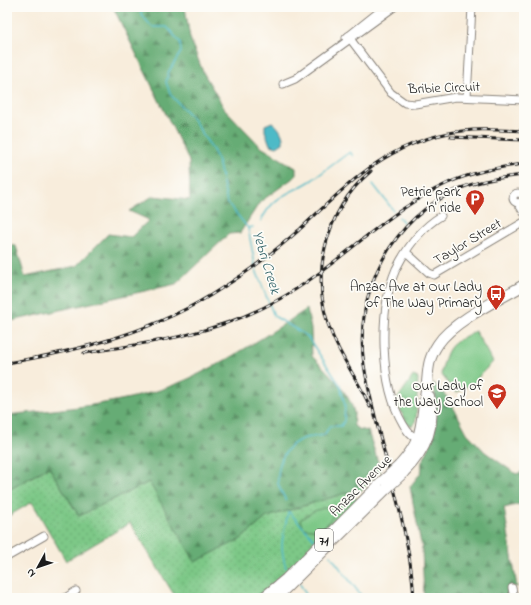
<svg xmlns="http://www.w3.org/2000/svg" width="531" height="605" font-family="'Indie Flower',sans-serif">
<defs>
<pattern id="grass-dots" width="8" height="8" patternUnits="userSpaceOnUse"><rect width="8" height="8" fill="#7dc887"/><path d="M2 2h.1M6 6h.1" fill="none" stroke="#6bab74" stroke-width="1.8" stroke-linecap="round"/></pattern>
<pattern id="forest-firs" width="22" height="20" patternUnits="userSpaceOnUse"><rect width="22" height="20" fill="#66ac74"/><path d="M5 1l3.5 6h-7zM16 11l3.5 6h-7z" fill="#538b5e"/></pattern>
<pattern id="park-crowns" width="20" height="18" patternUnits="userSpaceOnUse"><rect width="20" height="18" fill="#7dc887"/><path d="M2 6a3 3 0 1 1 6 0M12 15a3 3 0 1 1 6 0" fill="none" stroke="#6bab74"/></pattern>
</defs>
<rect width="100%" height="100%" fill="#fdfcf7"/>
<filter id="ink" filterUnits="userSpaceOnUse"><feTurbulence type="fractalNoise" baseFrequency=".025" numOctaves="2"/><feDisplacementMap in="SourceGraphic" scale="8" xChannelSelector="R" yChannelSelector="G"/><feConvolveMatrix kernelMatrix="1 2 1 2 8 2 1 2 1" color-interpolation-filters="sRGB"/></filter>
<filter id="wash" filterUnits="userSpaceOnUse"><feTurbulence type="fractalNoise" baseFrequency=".012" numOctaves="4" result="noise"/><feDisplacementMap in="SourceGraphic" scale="16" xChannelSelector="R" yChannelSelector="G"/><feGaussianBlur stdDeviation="0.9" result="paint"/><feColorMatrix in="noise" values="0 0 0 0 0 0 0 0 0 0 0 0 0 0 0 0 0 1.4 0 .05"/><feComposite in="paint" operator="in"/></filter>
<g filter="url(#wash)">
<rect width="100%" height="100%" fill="#f8eddc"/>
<polygon fill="url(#grass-dots)" stroke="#4c7252" points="49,467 79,516 149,482 241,539 267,517 349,492 359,501 268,590 256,598 176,598 130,523 66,561 32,502 7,517 7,491"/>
<g fill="url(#forest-firs)" stroke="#416448">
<polygon points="113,7 185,7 190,38 203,72 224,108 261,147 296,168 296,176 260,202 240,233 229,234 176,284 7,322 7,244 16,246 25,277 76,266 108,234 131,237 149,220 129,211 153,196 190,200 189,161"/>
<path d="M307,309L311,329L312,356C325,370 351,393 354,413C354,418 353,421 354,426L358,429L368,431L381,471L361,491L349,492L267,517L241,539L195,562L149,482L79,516L49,467L7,491V415C53,410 101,406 146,394C201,380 259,340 307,309Z"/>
<path d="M433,382L449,399L467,433L485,452L516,474L524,471V503L504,508L517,587L508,586L509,598H424L422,549L410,487C413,482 418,477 421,472C423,468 420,464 423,460C439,430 438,415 433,382Z"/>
</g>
<polygon fill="url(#park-crowns)" stroke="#4c7252" points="413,376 418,378 416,419 413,426 407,424 396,401"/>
<g fill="#7dc887" stroke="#4c7252">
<path d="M475,331L493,362L480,375L472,387L469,385L456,393L441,374C447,346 450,344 475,331Z"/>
<polygon points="327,507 334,514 327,524 319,530 304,528 300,520 314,511"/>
</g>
<path fill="#4dbac7" stroke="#346b72" d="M272,122C279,127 284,135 283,143L277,147L270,145L265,131V125Z"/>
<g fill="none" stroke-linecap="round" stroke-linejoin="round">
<g stroke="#4dbac7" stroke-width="1.5">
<path d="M142,7L141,14L152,27H167L180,42L181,52L169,71L166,82L171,95L193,119L214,152L219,165L227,202L248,228L256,270L274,316L307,336L340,385L345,405L344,421L341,426H330L324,435C318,436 311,437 305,438C285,444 277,463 278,483C279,488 283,495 286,500"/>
<polyline points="373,184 393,210"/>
<polyline points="399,217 403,222"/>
<path d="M261,221C274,194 289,195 312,180C325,171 337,161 350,152L353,156"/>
<polyline points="248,228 253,227"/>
<polyline points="289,512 315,540"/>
<polyline points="330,555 363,598"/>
<path d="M286,568C278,541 284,537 288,512"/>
<polyline points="300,584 308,598"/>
</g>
</g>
</g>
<g filter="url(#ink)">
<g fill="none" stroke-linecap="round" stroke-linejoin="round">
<defs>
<g id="minor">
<polyline points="348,36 391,93 405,103 415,104 456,97 524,100"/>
<polyline points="346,38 385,7"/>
<polyline points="283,84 295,79 394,7"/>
<polyline points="467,97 472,7"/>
<circle cx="518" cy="198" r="5"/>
<polyline points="518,203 524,213"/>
<polyline points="406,252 429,273 434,275 524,222"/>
<path d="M420,438C412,439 407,431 403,424C380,385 378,311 396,269C406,249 421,228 441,216"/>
<polyline points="7,557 44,536"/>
<polyline points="512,588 514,598"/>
<polyline points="65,598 76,591"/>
</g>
<g id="highway">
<path d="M399,466C425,438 420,424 426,390C429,371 426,362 438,344C453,321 500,299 524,285"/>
<path d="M403,473C424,452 437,426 429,396"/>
<polyline points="263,598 286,579 384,480"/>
<polyline points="276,598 386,489"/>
</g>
</defs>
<use href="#minor" stroke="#8a847c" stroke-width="9"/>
<use href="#highway" stroke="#8a847c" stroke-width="12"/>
<use href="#minor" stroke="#fff" stroke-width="7"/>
<use href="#highway" stroke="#fff" stroke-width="10"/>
<defs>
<g id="rail">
<polyline points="451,137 524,140"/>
<path d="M84,353C150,343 217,334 276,301C337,268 384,212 448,183C472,172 498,167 524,164"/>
<path d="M7,363C83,350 157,331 222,288C250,271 275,251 299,230C348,185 381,147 449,133C474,128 499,130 524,131"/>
<path d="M370,407C360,383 343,361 333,337C308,280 324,211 371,171"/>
<path d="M414,598C409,518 377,443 364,365C353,292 392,217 461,188C481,180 503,177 524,175"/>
</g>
</defs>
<use href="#rail" stroke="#1c1c1c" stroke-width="3"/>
<use href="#rail" stroke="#fdfcf7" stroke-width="1.5" stroke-dasharray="4.5" stroke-linecap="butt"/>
<defs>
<g id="highway-bridge">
<polyline points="384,480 399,466"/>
<polyline points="386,489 403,473"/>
</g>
</defs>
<use href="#highway-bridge" stroke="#8a847c" stroke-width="12" stroke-linecap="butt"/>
<use href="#highway-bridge" stroke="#fff" stroke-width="10"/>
</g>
</g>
<defs>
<symbol id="parking-pin" viewBox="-11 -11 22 30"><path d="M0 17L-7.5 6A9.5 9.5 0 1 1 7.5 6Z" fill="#c8321e" stroke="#fdfcf7"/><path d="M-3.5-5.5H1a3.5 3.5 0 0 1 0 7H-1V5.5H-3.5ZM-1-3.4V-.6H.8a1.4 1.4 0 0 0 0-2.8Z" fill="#fff"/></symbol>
<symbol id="bus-pin" viewBox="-11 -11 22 30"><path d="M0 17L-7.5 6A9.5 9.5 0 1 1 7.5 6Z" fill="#c8321e" stroke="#fdfcf7"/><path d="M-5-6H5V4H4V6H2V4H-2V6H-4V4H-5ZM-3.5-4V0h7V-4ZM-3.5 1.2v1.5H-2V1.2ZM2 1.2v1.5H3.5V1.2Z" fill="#fff"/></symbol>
<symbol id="school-pin" viewBox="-11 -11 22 30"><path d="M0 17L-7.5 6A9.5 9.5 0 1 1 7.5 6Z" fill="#c8321e" stroke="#fdfcf7"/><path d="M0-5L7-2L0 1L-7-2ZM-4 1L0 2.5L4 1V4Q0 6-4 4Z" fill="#fff"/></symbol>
</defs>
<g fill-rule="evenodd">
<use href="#parking-pin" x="464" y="188" width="22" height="30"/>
<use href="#bus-pin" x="485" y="283" width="22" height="30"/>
<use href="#school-pin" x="486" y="382" width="22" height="30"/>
</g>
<g text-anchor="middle" stroke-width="3.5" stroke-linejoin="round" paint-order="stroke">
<rect fill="#fdfcf7" stroke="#605f5e" stroke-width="1" x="315" y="529" width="18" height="22" rx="3"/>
<g font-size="13" font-weight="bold" fill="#1c1c1c">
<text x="324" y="545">71</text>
</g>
<g font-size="14" fill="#1c1c1c" stroke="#fdfcf7">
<text transform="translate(444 87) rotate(-2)" y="5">Bribie Circuit</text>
<text transform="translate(467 241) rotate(-31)" y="5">Taylor Street</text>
<text transform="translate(360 485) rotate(-45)" y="5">Anzac Avenue</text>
</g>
<g font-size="14" fill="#1c1c1c" stroke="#fdfcf7" text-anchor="end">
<text x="461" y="196">Petrie park<tspan x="461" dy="16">'n' ride</tspan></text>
<text x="482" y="291">Anzac Ave at Our Lady<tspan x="482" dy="16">of The Way Primary</tspan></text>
<text x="483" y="390">Our Lady of<tspan x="483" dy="16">the Way School</tspan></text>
</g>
<g font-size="15" font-style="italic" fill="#326369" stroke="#fdfcf7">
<text transform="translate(267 262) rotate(73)" y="5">Yebri Creek</text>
</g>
</g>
<rect width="531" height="605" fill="none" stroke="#fdfcf7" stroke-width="24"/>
<g transform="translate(38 567) rotate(230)" stroke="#fdfcf7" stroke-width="3" paint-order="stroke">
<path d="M0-3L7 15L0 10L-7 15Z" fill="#1c1c1c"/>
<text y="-6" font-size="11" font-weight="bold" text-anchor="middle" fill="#1c1c1c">N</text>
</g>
</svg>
